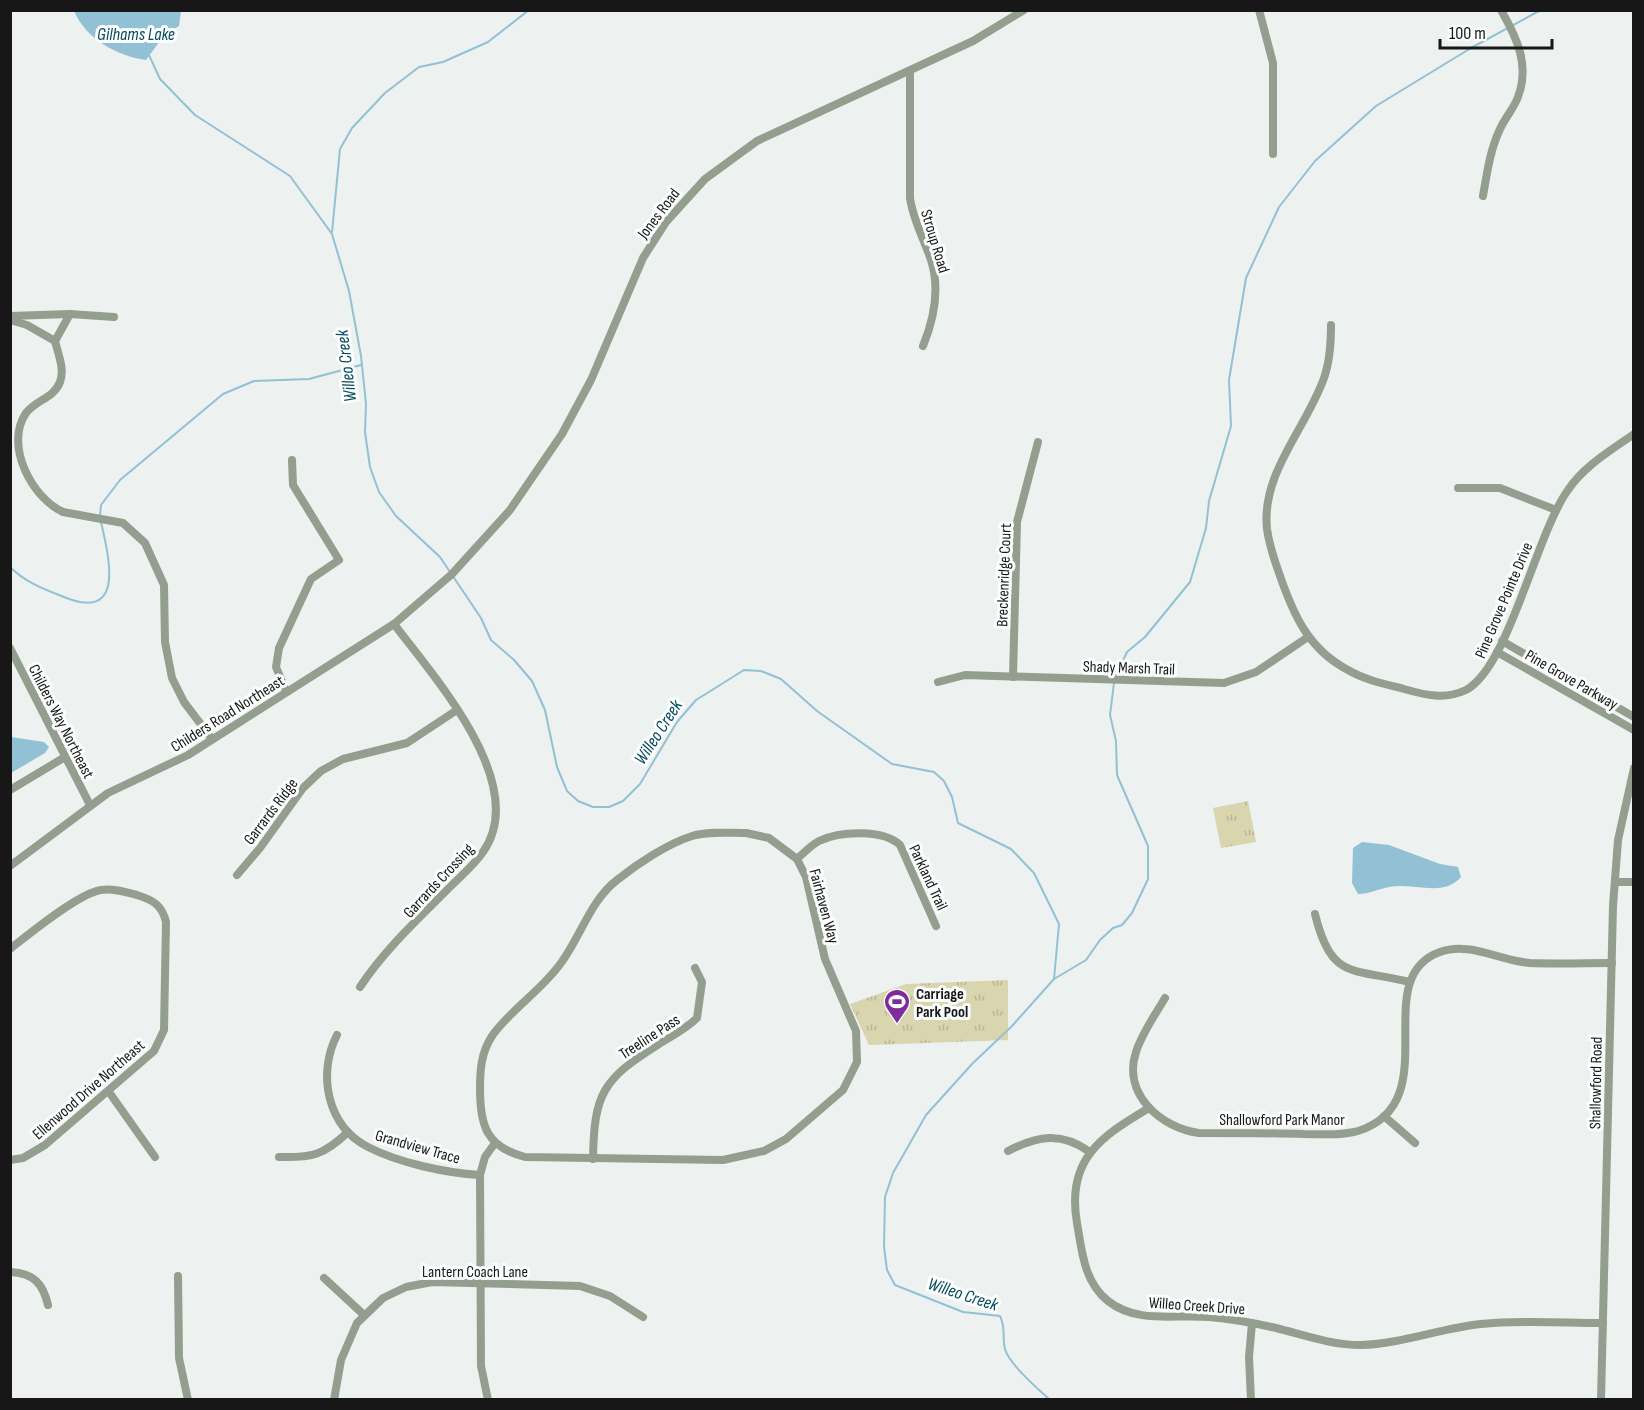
<svg xmlns="http://www.w3.org/2000/svg" width="1644" height="1410" font-family="'Sofia Sans Condensed',sans-serif">
<defs>
<pattern id="park-tufts" width="24" height="20" patternUnits="userSpaceOnUse" patternTransform="scale(1.5)"><rect width="24" height="20" fill="#d8d5af"/><path d="M3 7l-1-3M5 7V3M7 7l1-3M15 17l-1-3M17 17v-4M19 17l1-3" fill="none" stroke="#b9b696"/></pattern>
</defs>
<rect width="100%" height="100%" fill="#edf1ef"/>
<g fill="url(#park-tufts)">
<polygon points="1248,801 1256,842 1221,848 1213,808"/>
<polygon points="1008,980 1008,1040 869,1045 850,1004 906,984"/>
</g>
<g fill="#92c1d5">
<path d="M74,11V10L181,11L179,26L165,34L146,60C117,56 86,39 74,11Z"/>
<polygon points="11,737 44,742 49,747 45,753 11,773"/>
<path d="M1362,842L1389,845L1440,864L1458,867L1461,877C1443,898 1412,882 1389,887C1378,889 1370,894 1358,894L1352,883L1353,848Z"/>
</g>
<g fill="none" stroke-linecap="round" stroke-linejoin="round">
<g stroke="#92c1d5" stroke-width="2">
<path d="M149,55L160,79L195,115L290,176L332,234L349,291L361,356L366,404L365,432L370,467L379,492L396,516L440,557L481,618L491,640L514,660L532,681L545,710L557,767L567,791L578,801L593,807H609L623,801L640,784L677,722L696,700L744,670L761,671L781,679L817,711L892,764L934,772L944,781L952,797L958,823L1011,849L1034,873L1059,924L1054,979L1012,1026L972,1064L926,1115L893,1173L885,1197L884,1247L887,1270L895,1285L963,1312L1000,1316C1006,1328 1002,1337 1005,1349C1009,1364 1038,1389 1050,1400"/>
<polyline points="332,232 340,149 352,128 385,93 419,67 443,62 488,42 529,10"/>
<polyline points="100,516 101,505 120,480 223,394 254,381 309,379 361,365"/>
<path d="M10,567C24,581 41,588 59,595C124,624 111,565 101,522"/>
<polyline points="1115,677 1127,652 1145,637 1190,582 1206,528 1209,501 1231,426 1229,380 1246,278 1279,207 1315,161 1376,106 1471,48 1541,10"/>
<polyline points="1054,979 1086,960 1100,940 1113,928 1122,925 1132,913 1148,879 1148,846 1117,775 1116,741 1110,715 1114,683"/>
</g>
<g stroke="#949e8e" stroke-width="8">
<polyline points="1259,10 1273,63 1273,154"/>
<path d="M910,71V198C913,220 924,239 931,260C940,288 934,319 923,346"/>
<path d="M1483,196C1487,173 1490,150 1500,129C1505,118 1514,108 1518,97C1530,65 1517,38 1501,10"/>
<polyline points="10,316 70,314 114,317"/>
<path d="M10,320L27,325L55,341C58,354 65,369 60,382C54,398 36,400 26,413C4,445 32,498 63,512L123,523L145,543L164,585L165,642L172,678L184,702L212,739"/>
<path d="M1331,325C1331,343 1330,361 1324,378C1306,429 1261,473 1267,529C1269,544 1274,559 1279,573C1293,614 1308,649 1348,670C1365,680 1385,684 1404,689C1425,695 1445,700 1466,690C1509,667 1536,534 1568,490C1584,466 1610,451 1634,434"/>
<polyline points="55,341 70,314"/>
<polyline points="1458,488 1500,488 1556,510"/>
<polyline points="1502,641 1634,717"/>
<polyline points="10,648 90,805"/>
<polyline points="1497,652 1634,730"/>
<polyline points="1013,677 1017,522 1038,442"/>
<polyline points="938,682 965,675 1224,683 1256,672 1308,637"/>
<polyline points="286,691 276,667 279,648 311,579 339,560 293,485 292,460"/>
<polyline points="10,790 65,757"/>
<path d="M746,833L769,838L797,859L806,877L825,959L856,1031L857,1062L843,1090L786,1139L764,1151L723,1160L525,1157C486,1147 480,1125 480,1089C480,1070 481,1053 492,1036C511,1009 541,991 561,963C581,936 590,901 617,880C637,864 667,844 692,836C709,831 729,833 746,833Z"/>
<path d="M797,859C804,853 811,845 819,841C840,831 883,829 900,845L936,926"/>
<polyline points="10,866 108,793 188,755 394,624 452,574 510,510 562,434 591,380 643,258 666,222 705,179 757,141 973,41 1024,10"/>
<polyline points="237,875 260,848 303,788 321,771 343,759 407,743 457,710"/>
<polyline points="1615,882 1634,882"/>
<path d="M1315,914C1331,981 1353,968 1410,982"/>
<path d="M10,949C29,934 79,893 101,890C113,888 125,892 137,895C153,900 162,905 166,922L164,1030L154,1051L45,1145L23,1158L10,1160"/>
<path d="M360,987C385,949 420,917 452,885C462,875 474,865 483,852C531,784 433,676 394,624"/>
<path d="M1165,998C1155,1015 1142,1033 1136,1052C1122,1094 1161,1128 1199,1133C1234,1133 1269,1133 1304,1134C1321,1134 1341,1136 1358,1131C1449,1102 1366,978 1440,952C1469,941 1500,961 1530,963C1557,964 1585,963 1612,963"/>
<path d="M337,1035C317,1074 327,1126 368,1147C399,1163 446,1173 480,1175"/>
<polyline points="109,1092 155,1157"/>
<path d="M1149,1108C1100,1137 1066,1160 1077,1223C1082,1252 1084,1282 1108,1301C1137,1324 1175,1314 1209,1317C1232,1319 1254,1323 1276,1328C1304,1335 1331,1345 1361,1345C1401,1344 1441,1328 1481,1324C1521,1320 1563,1323 1603,1323"/>
<polyline points="1384,1116 1415,1143"/>
<path d="M1008,1151C1037,1136 1061,1131 1090,1152"/>
<path d="M279,1157C312,1158 324,1155 348,1132"/>
<path d="M593,1159C594,1093 603,1079 659,1044C672,1036 686,1029 697,1018L702,982L695,968"/>
<path d="M10,1272C34,1273 43,1284 48,1305"/>
<polyline points="178,1276 179,1358 188,1400"/>
<polyline points="324,1278 363,1314"/>
<polyline points="334,1400 341,1360 357,1323 383,1298 406,1287 432,1282 580,1286 610,1296 643,1317"/>
<polyline points="488,1400 481,1366 480,1175 485,1157 495,1143"/>
<polyline points="1251,1400 1249,1357 1252,1323"/>
<polyline points="1601,1400 1613,906 1618,840 1634,768"/>
</g>
</g>
<defs>
<symbol id="stadium-pin" viewBox="-11 -11 22 30"><path d="M0 17L-7.5 6A9.5 9.5 0 1 1 7.5 6Z" fill="#7f2b9a" stroke="#fbfefd"/><path d="M0-5a6.5 5 0 1 0 0 10a6.5 5 0 1 0 0-10ZM-3.5-1.8h7v3.6h-7Z" fill="#fff"/></symbol>
</defs>
<g fill-rule="evenodd">
<use href="#stadium-pin" x="882" y="987" width="30" height="40"/>
</g>
<g text-anchor="middle" stroke-width="6" stroke-linejoin="round" paint-order="stroke">
<g font-size="16" fill="#161716" stroke="#fbfefd">
<text transform="translate(658 213) rotate(-53)" y="6">Jones Road</text>
<text transform="translate(936 241) rotate(73)" y="6">Stroup Road</text>
<text transform="translate(1003 575) rotate(-88)" y="6">Breckenridge Court</text>
<text transform="translate(1503 600) rotate(-67)" y="6">Pine Grove Pointe Drive</text>
<text transform="translate(1129 667) rotate(2)" y="6">Shady Marsh Trail</text>
<text transform="translate(1572 679) rotate(30)" y="6">Pine Grove Parkway</text>
<text transform="translate(227 713) rotate(-32)" y="6">Childers Road Northeast</text>
<text transform="translate(62 721) rotate(63)" y="6">Childers Way Northeast</text>
<text transform="translate(270 811) rotate(-53)" y="6">Garrards Ridge</text>
<text transform="translate(929 877) rotate(65)" y="6">Parkland Trail</text>
<text transform="translate(438 880) rotate(-47)" y="6">Garrards Crossing</text>
<text transform="translate(825 906) rotate(75)" y="6">Fairhaven Way</text>
<text transform="translate(649 1036) rotate(-33)" y="6">Treeline Pass</text>
<text transform="translate(1595 1083) rotate(-89)" y="6">Shallowford Road</text>
<text transform="translate(88 1089) rotate(-41)" y="6">Ellenwood Drive Northeast</text>
<text x="1282" y="1125">Shallowford Park Manor</text>
<text transform="translate(418 1146) rotate(16)" y="6">Grandview Trace</text>
<text x="475" y="1277">Lantern Coach Lane</text>
<text transform="translate(1197 1305) rotate(4)" y="6">Willeo Creek Drive</text>
</g>
<g font-size="16" font-weight="bold" fill="#161716" stroke="#fbfefd" text-anchor="start">
<text x="916" y="999">Carriage<tspan x="916" dy="18">Park Pool</tspan></text>
</g>
<g font-size="18" font-style="italic" fill="#074a5f" stroke="#fbfefd">
<text x="136" y="40">Gilhams Lake</text>
<text transform="translate(346 366) rotate(-97)" y="6">Willeo Creek</text>
<text transform="translate(658 732) rotate(-57)" y="6">Willeo Creek</text>
<text transform="translate(963 1294) rotate(18)" y="6">Willeo Creek</text>
</g>
</g>
<rect width="1644" height="1410" fill="none" stroke="#161716" stroke-width="24"/>
<path d="M1440 39v9h112v-9" fill="none" stroke="#161716" stroke-width="3"/>
<text x="1449" y="39" font-size="18" fill="#161716" stroke="#fbfefd" stroke-width="4.5" paint-order="stroke">100 m</text>
</svg>
